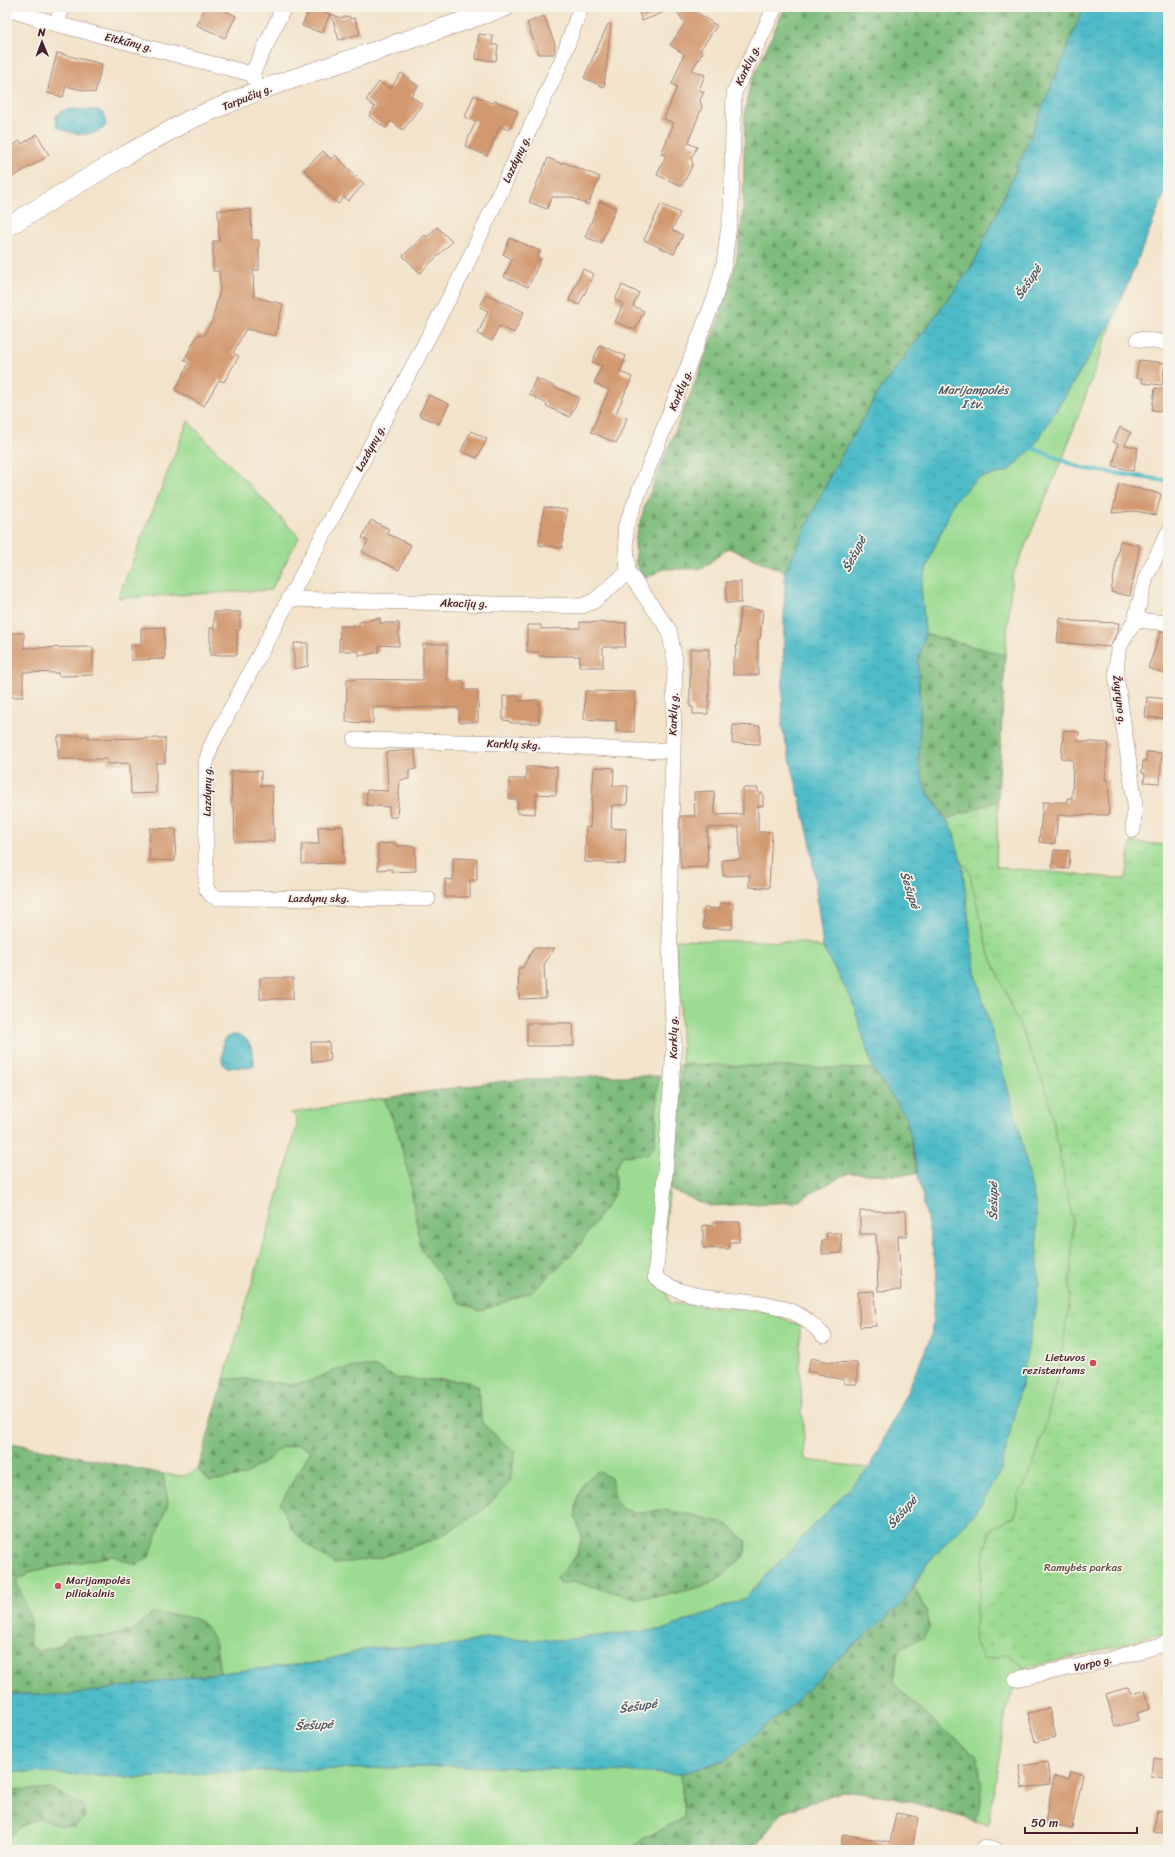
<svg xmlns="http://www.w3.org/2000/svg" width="1175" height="1857" font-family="Sriracha,sans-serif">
<defs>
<pattern id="forest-firs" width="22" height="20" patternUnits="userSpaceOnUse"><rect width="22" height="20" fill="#7dbc7c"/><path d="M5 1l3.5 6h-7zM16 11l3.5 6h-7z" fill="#689866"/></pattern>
<pattern id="park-tufts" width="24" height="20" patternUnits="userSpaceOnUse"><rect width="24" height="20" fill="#9cdc92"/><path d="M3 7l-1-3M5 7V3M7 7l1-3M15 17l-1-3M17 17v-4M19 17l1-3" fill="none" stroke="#88bc7e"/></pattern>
<pattern id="water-ripples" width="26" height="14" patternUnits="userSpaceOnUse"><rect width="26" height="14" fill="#4ebbc8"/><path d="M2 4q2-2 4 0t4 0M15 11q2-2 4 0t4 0" fill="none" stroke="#4397a3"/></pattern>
</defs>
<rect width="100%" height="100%" fill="#f7f3e8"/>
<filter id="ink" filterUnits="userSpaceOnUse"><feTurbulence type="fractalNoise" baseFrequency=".025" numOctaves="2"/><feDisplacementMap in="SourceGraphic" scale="8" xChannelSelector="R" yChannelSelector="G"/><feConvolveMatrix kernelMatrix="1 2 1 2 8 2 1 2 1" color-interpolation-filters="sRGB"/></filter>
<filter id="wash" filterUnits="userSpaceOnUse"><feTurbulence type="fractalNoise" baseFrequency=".012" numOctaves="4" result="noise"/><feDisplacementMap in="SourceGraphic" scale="16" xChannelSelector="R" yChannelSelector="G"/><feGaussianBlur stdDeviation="0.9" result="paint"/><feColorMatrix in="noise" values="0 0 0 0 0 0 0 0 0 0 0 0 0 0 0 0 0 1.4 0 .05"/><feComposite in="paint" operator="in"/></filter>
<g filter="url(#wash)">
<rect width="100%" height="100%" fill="#f3e3ca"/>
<g fill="#9cdc92" stroke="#737e5e" fill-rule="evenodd">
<polygon points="1115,315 1064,455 1012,577 1005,655 925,634 921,584 932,553 955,500 978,478 1007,472 1078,375"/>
<polygon points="188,421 299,537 271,590 118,598"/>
<polygon points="998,801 996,867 1024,870 1037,1014 1109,1417 984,1552 979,1597 976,1610 1008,1654 1025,1668 1007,1705 989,1824 975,1821 980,1811 931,1720 894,1684 898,1651 913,1641 923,1638 927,1613 914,1587 927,1564 979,1508 1036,1208 1019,1129 975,971 962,864 953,831 947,819"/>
<path d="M675,940L802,942L823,948L852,1000L873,1069L682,1065L661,1273L670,1303L766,1311L800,1326V1371L805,1460L869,1468L744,1599L665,1629L561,1640L487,1638L450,1646L371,1648L315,1663L220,1673L216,1644L153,1613L131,1632L103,1637L71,1636L57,1647L37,1651L29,1645L31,1620L16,1581L33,1571L113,1556L137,1565L168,1503L163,1474L184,1476L198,1470L210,1481L269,1459L280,1448L299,1444L311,1450L307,1459L379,1558L438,1538L483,1510L515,1453L482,1423L478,1386L444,1379L424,1381L398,1379L375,1367L333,1371L308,1382L290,1385L247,1379H224L287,1165L297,1126L296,1118L291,1113L384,1098L398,1133L409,1176L421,1249L480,1311L533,1291L575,1251L615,1193V1170L622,1155L634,1154L655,1144L658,1076L682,1064L680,1002ZM611,1478L616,1501L623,1510L642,1513L662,1510L694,1515L728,1525L722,1577L697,1588L671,1594L636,1598L557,1577L576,1556L582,1537L575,1516Z"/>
<polygon points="466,1766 681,1774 684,1818 643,1839 629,1850 7,1850 7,1840 18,1828 40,1818 58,1825 51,1789 7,1790 7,1771 140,1778 227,1772"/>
</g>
<g fill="url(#forest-firs)" stroke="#646e54">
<polygon points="785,7 1084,7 1021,159 973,265 878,393 832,472 785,572 728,548 702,569 663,569 644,579 636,564 635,539 645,505 701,368 722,310 736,262 743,212 745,110 750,85"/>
<polygon points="925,634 1005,655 998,801 947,819 924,786 919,764 920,717 918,662"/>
<polygon points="682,1064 873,1069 907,1118 917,1174 894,1175 848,1173 795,1202 710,1206 671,1190"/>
<polygon points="599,1076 658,1076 655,1144 647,1154 622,1156 615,1170 615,1193 575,1251 533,1291 480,1311 459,1302 421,1249 409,1176 398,1133 384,1098 503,1081"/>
<polygon points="356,1367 375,1367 398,1379 468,1381 478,1386 482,1423 515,1453 510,1482 483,1510 438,1538 379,1558 335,1564 313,1550 293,1531 280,1504 311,1450 299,1444 280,1448 269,1459 243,1476 210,1481 198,1470 224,1379 247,1379 290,1385 308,1382 333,1371"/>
<path d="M7,1442L163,1474L168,1503L150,1556L137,1565L113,1556L33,1571L16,1581L31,1620L29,1645L38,1651L57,1647L71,1636L103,1637L131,1632L153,1613C165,1615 185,1615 196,1619C216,1628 217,1655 220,1673L67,1695L7,1694Z"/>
<polygon points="598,1471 611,1478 616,1501 623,1510 642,1513 662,1510 694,1515 728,1525 746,1541 745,1555 722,1577 697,1588 671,1594 636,1598 575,1582 560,1584 556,1577 577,1556 582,1537 575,1516 577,1499 584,1482"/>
<path d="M914,1587L927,1613L930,1627L923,1638L913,1641L898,1651L894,1684L931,1720L977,1755C981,1777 986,1801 975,1821L893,1797L843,1791L781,1813L753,1850H629L643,1839L684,1818L681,1774L725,1760L794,1703L847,1651L902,1604Z"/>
<polygon points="51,1789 84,1806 84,1819 74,1827 58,1825 40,1818 18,1828 7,1840 7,1790"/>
</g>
<path fill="url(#park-tufts)" stroke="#737e5e" d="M998,801L996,867L1126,879L1131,842L1168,845V1632L1099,1651L1025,1668L1008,1654L984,1660L974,1642L976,1610L979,1597L984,1552L991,1528L1015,1517L1018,1495L1029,1477L1045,1427L1059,1369L1069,1306L1073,1222L1047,1091L988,950L969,871C955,858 955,835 947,819Z"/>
<g fill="url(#water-ripples)" stroke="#4c6d7a">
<polygon points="1084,7 1168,7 1168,185 1115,315 1033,448 1007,472 978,478 955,500 932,553 921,584 925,634 918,662 920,717 919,764 924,786 953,831 962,864 975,971 1019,1129 1036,1208 1039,1286 1022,1382 1001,1470 979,1508 927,1564 902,1604 847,1651 794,1703 725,1760 681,1774 466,1766 227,1772 140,1778 7,1771 7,1694 67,1695 220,1673 315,1663 371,1648 450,1646 487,1638 561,1640 665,1629 744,1599 869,1468 908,1390 931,1337 937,1271 907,1118 873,1069 852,1000 823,948 810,840 782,727 785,572 832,472 878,393 973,265 1021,159"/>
<path d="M71,109L98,110L104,114L106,125C98,139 67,135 57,126L56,116L62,111Z"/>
<path d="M232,1035C235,1035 239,1035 242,1036C251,1040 255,1057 254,1066L248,1068L225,1067L222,1061L223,1040Z"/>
</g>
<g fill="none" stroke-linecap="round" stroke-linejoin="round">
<polyline stroke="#4ebbc8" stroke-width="4.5" points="1033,448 1081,468 1168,481"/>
</g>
<g id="blocks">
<g fill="#d29970">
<polygon points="205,7 218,7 236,16 225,38 197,25"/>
<polygon points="310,7 330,14 322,33 302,26"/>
<polygon points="637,7 689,7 717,26 700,50 703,52 692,70 705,75 699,90 704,92 700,100 702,107 688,143 697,147 691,159 693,164 682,186 657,175 666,155 661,154 674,123 664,119 677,87 672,84 684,54 670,45 685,23 674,8 642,21"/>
<polygon points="331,14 341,18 349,16 350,19 355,18 360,34 339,40"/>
<polygon points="544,16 555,44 554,54 539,54 527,23"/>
<polygon points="608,24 611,25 604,87 584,78"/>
<polygon points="479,34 493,36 492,45 498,45 496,61 476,59"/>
<polygon points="57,53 102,64 95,93 66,86 63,97 47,93"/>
<polygon points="401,73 418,86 411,96 422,104 403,130 391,121 386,128 369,116 375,107 366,100 379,82 390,89"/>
<polygon points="474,95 491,103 495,101 518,111 509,130 500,126 487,156 465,146 476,121 465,117"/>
<polygon points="37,134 49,155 13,177 7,166 7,149 20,141 22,144"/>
<polygon points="323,151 331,159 335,155 364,184 348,201 344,197 338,204 304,170"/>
<polygon points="548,158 562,164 563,162 600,177 588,205 571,197 552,197 547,209 529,202"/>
<polygon points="600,201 616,208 601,243 585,237"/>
<polygon points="661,204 680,213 672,230 683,235 674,254 644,240"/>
<polygon points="251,209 252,240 259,240 259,270 253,270 254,297 283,304 275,336 246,329 233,353 239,356 224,382 219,380 204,406 175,390 189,363 184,360 198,334 203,336 212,321 220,290 219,271 213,271 213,241 219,241 218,210"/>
<polygon points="437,227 452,242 420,273 403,256 425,235 427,237"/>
<polygon points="510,238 540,251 537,258 541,259 528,287 504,277 512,259 503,254"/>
<polygon points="583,269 594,274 579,305 569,300"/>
<polygon points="622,285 639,293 633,306 644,311 635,330 615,322 623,304 615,300"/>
<polygon points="486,294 524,312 514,333 499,326 492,341 478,334 488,311 480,307"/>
<polygon points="600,345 626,356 620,372 632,377 616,413 627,418 616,443 591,432 609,390 594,383 602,366 592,362"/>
<polygon points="1139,360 1165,363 1162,385 1142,383 1142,378 1136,378"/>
<polygon points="536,378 579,398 570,417 546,406 547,404 529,394"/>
<polygon points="1155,388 1168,390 1167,412 1152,410"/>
<polygon points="429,395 449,404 439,424 419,415"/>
<polygon points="1120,427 1131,433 1125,445 1138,448 1133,471 1113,466 1118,444 1113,442"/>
<polygon points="471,431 487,439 477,458 461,451"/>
<polygon points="1119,484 1161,494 1156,515 1135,511 1112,513"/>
<polygon points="544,507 567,510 562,548 539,545"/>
<polygon points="371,520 389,529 386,533 411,545 399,570 362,552 368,541 362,538"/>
<polygon points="1120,541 1140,545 1130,596 1111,592"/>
<rect x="726" y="582" width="15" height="21"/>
<polygon points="741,608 763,610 760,639 758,639 758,675 733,675 733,658 735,658"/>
<polygon points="214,612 240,612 240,630 237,630 237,655 210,655 210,628 214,628"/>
<polygon points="380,618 380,623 399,623 399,646 379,645 379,652 359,656 359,651 339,651 340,626 359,626 359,622"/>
<polygon points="1060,618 1074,621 1119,623 1118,630 1110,647 1057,642"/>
<polygon points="580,622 626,623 625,647 603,647 603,667 579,667 580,656 539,656 539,652 527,652 527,625 541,625 541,629 580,628"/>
<polygon points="164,627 165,659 131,660 131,645 141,645 141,628"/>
<polygon points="1161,631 1168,632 1168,667 1165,674 1148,668"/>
<polygon points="8,633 24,633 24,648 93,647 93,675 59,676 58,673 23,672 23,697 8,697"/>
<polygon points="294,643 308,643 308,666 294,669"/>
<polygon points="423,644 447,644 447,680 464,681 464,690 478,690 478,722 459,722 459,708 373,707 373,723 346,722 347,679 423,680"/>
<polygon points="690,649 709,649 709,707 708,707 708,714 693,714 693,707 690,707"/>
<polygon points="585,691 635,692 634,732 616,731 616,721 584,719"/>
<polygon points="503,696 518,696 518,701 539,700 539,723 510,723 510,721 503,720"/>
<polygon points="1147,697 1167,699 1165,719 1145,717"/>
<polygon points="733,725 760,726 760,744 732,743"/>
<polygon points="1064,730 1079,732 1078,741 1108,743 1105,780 1108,780 1109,815 1058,815 1055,844 1039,842 1043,802 1067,802 1067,798 1072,798 1073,760 1061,758"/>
<polygon points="58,736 89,736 89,739 165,738 165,763 156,763 156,793 131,794 130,763 107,764 107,759 58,759"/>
<polygon points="415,750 416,769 409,770 409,779 400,780 397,817 390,817 389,807 366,805 367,790 388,791 386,752"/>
<polygon points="1146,752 1162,753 1160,783 1144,782 1145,773 1142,773 1143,761 1146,761"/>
<polygon points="526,767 557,767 556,795 536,794 535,814 517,813 517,799 509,799 509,779 526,779"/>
<polygon points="594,767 614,768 613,786 628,786 627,805 612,805 611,828 626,829 625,864 585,862 586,827 590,828"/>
<polygon points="231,771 261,771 261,786 272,786 274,841 235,842 234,807 232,807"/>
<polygon points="743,788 758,788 758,793 763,793 763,806 758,806 758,832 772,832 769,888 749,887 749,875 723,876 722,860 740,859 739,827 707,828 708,867 681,868 680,856 680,816 695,816 694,792 714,791 715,815 743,814"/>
<polygon points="343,826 344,863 302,864 302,844 319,844 318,827"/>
<polygon points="150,828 176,829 175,861 149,860"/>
<polygon points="396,843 396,846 415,846 416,871 392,872 392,869 378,870 378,844"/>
<polygon points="1054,850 1070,851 1069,869 1052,868"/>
<polygon points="453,858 477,859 477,880 470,880 470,897 445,897 445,879 453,880"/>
<polygon points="720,903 733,903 732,929 703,928 704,908 720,909"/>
<polygon points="534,948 555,948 544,965 546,998 519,999 518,968 522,968"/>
<rect x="260" y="978" width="33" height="21"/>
<polygon points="527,1023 573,1023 574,1046 527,1046"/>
<polygon points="311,1042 329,1042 330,1061 312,1062"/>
<polygon points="860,1211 906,1211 907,1236 898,1236 901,1290 878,1291 876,1234 860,1234"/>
<polygon points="713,1222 740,1222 739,1242 729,1242 729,1249 703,1248 703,1225 713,1226"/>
<polygon points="826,1233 841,1233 842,1253 822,1254 822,1241 827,1240"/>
<polygon points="874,1291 876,1326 860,1327 858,1292"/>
<polygon points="811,1358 828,1362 857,1363 857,1384 844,1384 844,1380 807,1371"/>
<polygon points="1129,1687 1132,1694 1145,1690 1150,1709 1137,1713 1139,1720 1115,1727 1106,1694"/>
<polygon points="1049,1708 1056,1737 1035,1742 1028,1713"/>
<polygon points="1153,1758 1168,1760 1168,1778 1151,1776"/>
<polygon points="1047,1762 1050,1784 1022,1788 1019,1766"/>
<polygon points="1071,1772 1083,1774 1072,1828 1045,1823 1054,1776 1069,1779"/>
<polygon points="1157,1811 1168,1813 1168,1833 1154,1831"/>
<polygon points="896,1813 918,1817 912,1850 840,1850 843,1834 890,1843"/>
</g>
</g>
</g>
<g filter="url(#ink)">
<use href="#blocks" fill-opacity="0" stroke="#9e817a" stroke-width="1"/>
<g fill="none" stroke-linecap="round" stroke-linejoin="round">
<defs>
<g id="minor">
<path d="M775,7L734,93L731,210L724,264L715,297L625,528L628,572L669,630L675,661L669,922L674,1048L664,1188L655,1277C695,1309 750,1291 795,1313C806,1318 815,1327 824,1336"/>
<polyline points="7,9 56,24 252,74"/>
<polyline points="56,24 63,7"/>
<polyline points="256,82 252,74 284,7"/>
<polyline points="1138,339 1168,343"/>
<polyline points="289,599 582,606 594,601 628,572"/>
<polyline points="1135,620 1168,623"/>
<polyline points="355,740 519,743 638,751 672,750"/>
<polyline points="1133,830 1135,803 1116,675 1118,649 1135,620 1146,577 1168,533"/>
<polyline points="428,899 218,898 211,895 206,888 206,762 211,746 464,270 561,62 581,7"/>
<polyline points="1016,1679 1108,1660 1168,1643"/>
<polyline points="984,1850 984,1848 996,1850"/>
</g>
<polyline id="major" points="7,227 126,155 189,120 260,90 505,7"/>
</defs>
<use href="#minor" stroke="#9e817a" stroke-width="16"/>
<use href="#major" stroke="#9e817a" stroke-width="20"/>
<use href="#minor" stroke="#fff" stroke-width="15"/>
<use href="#major" stroke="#fff" stroke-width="19"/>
</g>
</g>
<g fill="#d1495b" stroke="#f7f3e8" stroke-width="1.5">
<circle cx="1093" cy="1363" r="4"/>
<circle cx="58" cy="1586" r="4"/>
</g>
<g text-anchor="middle" stroke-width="3.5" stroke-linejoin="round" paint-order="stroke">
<g font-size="11" fill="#4a1f2b" stroke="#f7f3e8">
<text transform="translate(129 42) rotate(14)" y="4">Eitkūnų g.</text>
<text transform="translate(747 65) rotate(-65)" y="4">Karklų g.</text>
<text transform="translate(247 97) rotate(-22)" y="4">Tarpučių g.</text>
<text transform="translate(516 159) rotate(-65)" y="4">Lazdynų g.</text>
<text transform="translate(680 390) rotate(-68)" y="4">Karklų g.</text>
<text transform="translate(370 448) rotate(-62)" y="4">Lazdynų g.</text>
<text transform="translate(464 603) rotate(1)" y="4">Akacijų g.</text>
<text transform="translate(1120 700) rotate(83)" y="4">Žvyryno g.</text>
<text transform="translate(673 714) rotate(-88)" y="4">Karklų g.</text>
<text transform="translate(514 744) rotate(2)" y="4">Karklų skg.</text>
<text transform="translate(207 791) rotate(-89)" y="4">Lazdynų g.</text>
<text x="319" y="902">Lazdynų skg.</text>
<text transform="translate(673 1037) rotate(-90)" y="4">Karklų g.</text>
<text transform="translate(1093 1663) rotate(-13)" y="4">Varpo g.</text>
</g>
<g font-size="11" fill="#4a1f2b" stroke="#f7f3e8" text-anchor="end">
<text x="1085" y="1361">Lietuvos<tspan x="1085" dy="13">rezistentams</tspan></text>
<text x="66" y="1584" text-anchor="start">Marijampolės<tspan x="66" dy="13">piliakalnis</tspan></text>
</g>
<g font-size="11" fill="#5e4e45" stroke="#f7f3e8">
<text x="1083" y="1571">Ramybės parkas</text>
</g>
<g font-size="12" font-style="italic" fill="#4b5662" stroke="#f7f3e8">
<text transform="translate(1028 282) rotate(-56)" y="4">Šešupė</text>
<text x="973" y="394">Marijampolės<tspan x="973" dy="14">I tv.</tspan></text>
<text transform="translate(854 554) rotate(-63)" y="4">Šešupė</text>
<text transform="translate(910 890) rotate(72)" y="4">Šešupė</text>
<text transform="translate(993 1201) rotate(-90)" y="4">Šešupė</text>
<text transform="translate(902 1512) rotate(-49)" y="4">Šešupė</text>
<text transform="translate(638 1706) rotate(-9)" y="4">Šešupė</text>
<text transform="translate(314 1725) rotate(-3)" y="4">Šešupė</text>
</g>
</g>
<rect width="1175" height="1857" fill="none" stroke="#f7f3e8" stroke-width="24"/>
<g transform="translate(42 42) rotate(359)" stroke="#f7f3e8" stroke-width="3" paint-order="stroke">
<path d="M0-3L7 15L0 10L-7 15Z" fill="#4a1f2b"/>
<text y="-6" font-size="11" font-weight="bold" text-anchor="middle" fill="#4a1f2b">N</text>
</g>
<path d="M1025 1827v6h112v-6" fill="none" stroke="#4a1f2b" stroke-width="2"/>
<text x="1031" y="1827" font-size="12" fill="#4a1f2b" stroke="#f7f3e8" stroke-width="3" paint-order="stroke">50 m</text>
</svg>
